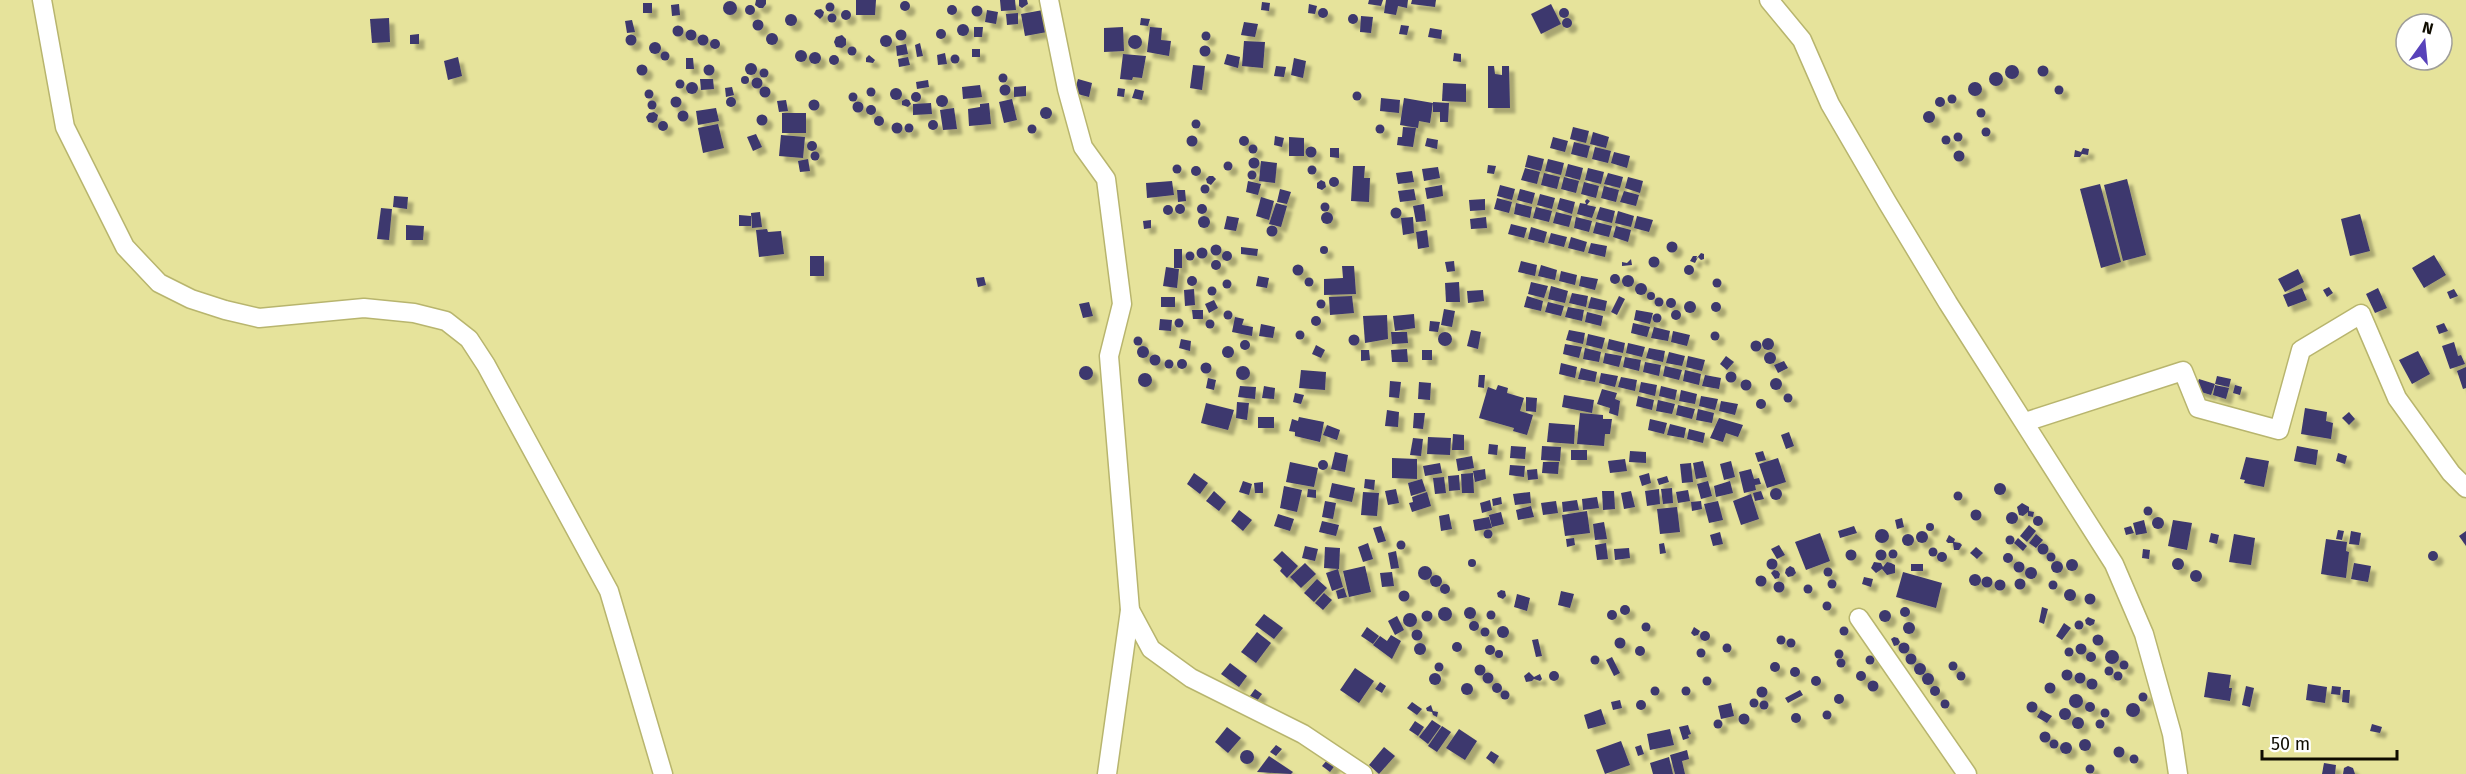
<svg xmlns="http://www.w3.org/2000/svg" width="2466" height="774" font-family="'Fira Sans',sans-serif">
<defs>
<filter id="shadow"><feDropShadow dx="5.5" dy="5.5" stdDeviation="1.5" flood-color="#0004"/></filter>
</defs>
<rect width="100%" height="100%" fill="#e6e39b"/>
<g fill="#3c376e" filter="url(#shadow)">
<polygon points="756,0 766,0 766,4 763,8 759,8 755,5"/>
<polygon points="856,0 876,0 875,15 856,15"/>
<polygon points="1000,0 1015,0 1016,10 1001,11"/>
<polygon points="1019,0 1027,0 1028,4 1022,8 1019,6"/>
<polygon points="1369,0 1383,0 1381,6 1368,4"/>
<polygon points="1386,0 1408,0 1407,8 1398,6 1396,15 1384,13"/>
<polygon points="1412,0 1436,0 1435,7 1411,4"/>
<circle cx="730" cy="8" r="7"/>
<circle cx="905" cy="6" r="5"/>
<polygon points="1262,2 1270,3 1269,11 1261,10"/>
<circle cx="830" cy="7" r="4.5"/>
<rect x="643" y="3" width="9" height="10"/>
<polygon points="679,4 680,15 672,16 671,5"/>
<polygon points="1309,4 1317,6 1315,14 1308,13"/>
<polygon points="1551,4 1561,24 1541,34 1531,14"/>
<circle cx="750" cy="10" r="5"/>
<circle cx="952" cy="10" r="5"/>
<circle cx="977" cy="11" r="5.5"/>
<circle cx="1323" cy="13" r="5"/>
<circle cx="1564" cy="13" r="5"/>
<polygon points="821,9 824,12 823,16 820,19 814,14 816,10"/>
<circle cx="846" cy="15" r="5"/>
<polygon points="987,10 998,12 996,24 985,22"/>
<polygon points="1043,10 1047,32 1025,36 1021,14"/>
<polygon points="1018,13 1018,24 1007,25 1006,14"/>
<circle cx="791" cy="20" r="6"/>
<circle cx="832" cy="18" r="4.5"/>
<circle cx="1353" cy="19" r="5"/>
<polygon points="1361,16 1373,17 1371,33 1360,32"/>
<polygon points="389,18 390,42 372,43 370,19"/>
<polygon points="1141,18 1150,19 1148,26 1140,25"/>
<circle cx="1567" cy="23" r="5"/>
<circle cx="758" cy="25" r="5.5"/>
<polygon points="632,20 635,32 627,33 625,21"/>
<polygon points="1244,22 1258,24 1255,37 1241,35"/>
<circle cx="963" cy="30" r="6"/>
<polygon points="1401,25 1409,26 1407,35 1399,34"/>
<circle cx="678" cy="31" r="5.5"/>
<polygon points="974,27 983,27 982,37 974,37"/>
<polygon points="1123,27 1124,51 1104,52 1104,28"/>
<polygon points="1150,27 1162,28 1161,40 1171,41 1169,56 1147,52"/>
<polygon points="1430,28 1442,30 1441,39 1428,37"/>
<circle cx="941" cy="34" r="5"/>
<circle cx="691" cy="35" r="5.5"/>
<circle cx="901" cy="35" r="5.5"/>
<circle cx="1206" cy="36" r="4.5"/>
<circle cx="772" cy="39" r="6"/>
<polygon points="419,34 419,44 410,44 410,35"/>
<circle cx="631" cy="40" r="5.5"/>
<circle cx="703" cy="40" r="5.5"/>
<circle cx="1135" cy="42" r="7"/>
<circle cx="886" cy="41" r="6"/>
<polygon points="842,35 846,39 846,45 842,48 836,47 834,42 836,37"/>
<circle cx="715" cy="44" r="5"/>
<polygon points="1244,41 1265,42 1263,68 1242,66"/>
<circle cx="655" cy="48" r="6"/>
<polygon points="920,43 923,56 917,57 915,45"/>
<polygon points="906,44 908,54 897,56 896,46"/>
<circle cx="1205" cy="51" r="5.5"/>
<circle cx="852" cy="51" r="4.5"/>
<rect x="972" y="49" width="8" height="8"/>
<circle cx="801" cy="56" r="6"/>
<circle cx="665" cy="56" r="4.5"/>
<circle cx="815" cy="58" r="6"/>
<polygon points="945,53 947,64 938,65 937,55"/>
<polygon points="1454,53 1461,54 1461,62 1453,61"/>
<polygon points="1123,54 1146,56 1142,78 1133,77 1132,80 1120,79"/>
<polygon points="1227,54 1240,57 1238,68 1224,64"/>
<circle cx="955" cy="59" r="4.5"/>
<polygon points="869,55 875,60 873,63 866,62 866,58"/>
<circle cx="834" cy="60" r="5"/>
<polygon points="458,57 462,76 448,80 444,61"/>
<polygon points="908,57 910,65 899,67 898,59"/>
<polygon points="686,58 693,58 694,69 686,69"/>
<polygon points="1294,58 1306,61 1303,78 1291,75"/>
<circle cx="751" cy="69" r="6"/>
<circle cx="709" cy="70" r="5.5"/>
<circle cx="642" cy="70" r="5.5"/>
<polygon points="1193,65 1205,66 1202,90 1190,88"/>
<circle cx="2012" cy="72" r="7"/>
<circle cx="2043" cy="71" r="5.5"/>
<polygon points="1276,66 1286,67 1284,77 1274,76"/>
<polygon points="1488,66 1494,66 1495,74 1502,75 1502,66 1509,66 1510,108 1488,108"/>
<circle cx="764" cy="73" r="4.5"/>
<circle cx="1996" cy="79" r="7"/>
<circle cx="1003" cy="78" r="4.5"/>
<circle cx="745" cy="80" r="4"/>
<circle cx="757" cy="83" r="5.5"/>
<polygon points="700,79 713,79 714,89 701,90"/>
<polygon points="1078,79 1092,83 1089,97 1074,93"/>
<circle cx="680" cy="84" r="4.5"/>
<polygon points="928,80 929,87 917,89 916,82"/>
<circle cx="692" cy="88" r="6"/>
<circle cx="1975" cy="89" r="7"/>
<polygon points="1443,83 1466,84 1466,102 1442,101"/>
<circle cx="1005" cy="90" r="5.5"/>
<polygon points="980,85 982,97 963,99 962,87"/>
<circle cx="2059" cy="90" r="4.5"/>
<polygon points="1026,86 1026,96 1014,97 1014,87"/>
<circle cx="765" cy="92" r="5.5"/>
<polygon points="732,87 734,95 726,97 725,88"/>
<circle cx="871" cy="92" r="4.5"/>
<circle cx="896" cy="94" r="6"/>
<polygon points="1118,88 1125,89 1124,97 1117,96"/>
<polygon points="1135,89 1144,91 1142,100 1132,98"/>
<circle cx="649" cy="94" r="4.5"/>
<circle cx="1357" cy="96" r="4.5"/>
<circle cx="916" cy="97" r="5"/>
<circle cx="853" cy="97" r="4.5"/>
<circle cx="1952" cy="99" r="4.5"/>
<circle cx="942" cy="101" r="6"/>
<circle cx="676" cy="102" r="5.5"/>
<circle cx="1940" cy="102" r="5"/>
<circle cx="731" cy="102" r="5"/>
<polygon points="1381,98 1400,100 1399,113 1380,111"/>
<polygon points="1404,98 1433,103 1430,123 1419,121 1418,128 1400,125"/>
<polygon points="906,99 909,100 911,104 908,107 902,105 902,101"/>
<polygon points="1012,99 1017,120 1004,123 999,102"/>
<circle cx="814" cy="105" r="5.5"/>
<polygon points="786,100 788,111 779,112 777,101"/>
<circle cx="652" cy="105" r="4.5"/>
<circle cx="858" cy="107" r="5.5"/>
<polygon points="1433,102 1449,103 1448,122 1440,122 1440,112 1433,112"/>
<polygon points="931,103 932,114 913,115 913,104"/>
<polygon points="989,103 991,124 969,126 968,109 980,107 980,104"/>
<circle cx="871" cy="110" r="5"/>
<circle cx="1046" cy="113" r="6"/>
<polygon points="716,108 719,121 698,125 696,111"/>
<polygon points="954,108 957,129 943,130 940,110"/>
<circle cx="1981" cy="113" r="4.5"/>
<circle cx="683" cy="116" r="5.5"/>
<circle cx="1929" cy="117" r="6"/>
<polygon points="654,112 658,115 657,120 653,123 648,122 646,117 649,113"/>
<rect x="782" y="113" width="24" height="20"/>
<circle cx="762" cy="120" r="5.5"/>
<circle cx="879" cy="121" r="5"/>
<circle cx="1196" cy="124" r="4.5"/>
<circle cx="933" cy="125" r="5"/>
<circle cx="663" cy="126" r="5"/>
<circle cx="897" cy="128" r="5.5"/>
<circle cx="909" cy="128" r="4.5"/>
<polygon points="718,124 724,148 703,153 698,128"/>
<circle cx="1032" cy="129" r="4.5"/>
<circle cx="1380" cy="129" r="4.5"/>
<polygon points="1403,127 1416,128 1413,147 1397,145 1398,137 1402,137"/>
<polygon points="1573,127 1589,131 1586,143 1570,139"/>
<circle cx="1986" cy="132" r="4.5"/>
<polygon points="1593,132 1609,137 1606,148 1590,144"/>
<circle cx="1958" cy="137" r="4.5"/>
<polygon points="756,134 762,147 753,151 747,137"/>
<polygon points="781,135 805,137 803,158 779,156"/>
<circle cx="1946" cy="140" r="4.5"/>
<circle cx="1192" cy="141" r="5.5"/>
<polygon points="1275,136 1284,138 1282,147 1274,145"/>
<circle cx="1244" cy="141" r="5"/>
<polygon points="1289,137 1304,138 1304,156 1289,156"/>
<polygon points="1553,137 1568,141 1565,152 1550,148"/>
<polygon points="1427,138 1438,140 1437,149 1425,146"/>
<circle cx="812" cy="146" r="5"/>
<polygon points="1574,142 1590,146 1587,158 1571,154"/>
<circle cx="1253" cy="149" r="4.5"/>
<circle cx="1311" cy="152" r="5.5"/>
<polygon points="1595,147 1611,151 1608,163 1592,159"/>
<polygon points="1330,148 1339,148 1339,158 1330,157"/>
<polygon points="2083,148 2089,149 2088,155 2082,154 2080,157 2074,157 2075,150 2081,152"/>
<circle cx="1959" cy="156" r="5.5"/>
<circle cx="815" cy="156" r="4.5"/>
<polygon points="1614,152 1630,156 1627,168 1611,163"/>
<polygon points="1528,155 1544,159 1541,171 1525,167"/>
<circle cx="1254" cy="163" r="5.5"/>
<polygon points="808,159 810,171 800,172 798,161"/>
<polygon points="1548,159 1564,163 1561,175 1545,171"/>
<polygon points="1261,161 1277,163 1275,183 1259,181"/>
<circle cx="1228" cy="166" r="4.5"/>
<polygon points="1568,164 1583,168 1580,180 1565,176"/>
<circle cx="1177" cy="169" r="4.5"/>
<polygon points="1488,165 1496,166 1494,174 1487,173"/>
<circle cx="1312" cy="170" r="4.5"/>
<circle cx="1196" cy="171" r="5"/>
<polygon points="1353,166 1365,166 1364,178 1370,178 1369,202 1351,201"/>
<polygon points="1438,167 1440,178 1424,181 1422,169"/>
<polygon points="1525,168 1540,172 1537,184 1521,180"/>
<polygon points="1588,168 1604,172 1601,184 1585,180"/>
<circle cx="1252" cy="175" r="4.5"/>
<polygon points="1412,171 1414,182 1398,184 1396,173"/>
<polygon points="1544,173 1560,177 1557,189 1541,185"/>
<polygon points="1608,173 1623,177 1620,188 1604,184"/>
<polygon points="1209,176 1213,176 1216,179 1211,185 1207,183 1206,179"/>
<polygon points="1564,177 1579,181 1576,193 1561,189"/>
<polygon points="1628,177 1643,181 1640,193 1625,188"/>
<circle cx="1334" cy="182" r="5"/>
<polygon points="2127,179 2146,255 2123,261 2104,185"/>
<polygon points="1321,180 1325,182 1326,187 1322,190 1317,188 1317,183"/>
<polygon points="1172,181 1174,195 1147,198 1146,183"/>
<polygon points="1248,181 1261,184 1258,195 1246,192"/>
<polygon points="1584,182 1599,186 1596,198 1581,194"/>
<polygon points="2100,184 2121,262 2101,268 2080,189"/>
<circle cx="1205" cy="189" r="4.5"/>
<polygon points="1442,185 1443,196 1427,199 1425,188"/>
<polygon points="1500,185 1515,189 1512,200 1497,196"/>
<polygon points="1604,186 1619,190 1616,202 1601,198"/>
<polygon points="1280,189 1291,192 1287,204 1277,202"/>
<polygon points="1414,189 1416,200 1400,202 1398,191"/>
<polygon points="1520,189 1535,193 1532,204 1517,200"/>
<polygon points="1177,190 1185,190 1186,201 1178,202"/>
<polygon points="1624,191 1639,195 1636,206 1620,202"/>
<polygon points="1540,194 1555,198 1552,209 1537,205"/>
<polygon points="394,196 408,197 407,209 393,207"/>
<polygon points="1261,197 1274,201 1269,220 1256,216"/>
<polygon points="1497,198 1512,202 1509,213 1494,209"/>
<polygon points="1560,198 1575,202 1572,214 1557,209"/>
<polygon points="1485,199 1485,210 1470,211 1469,200"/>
<polygon points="1587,199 1590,201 1587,205 1596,207 1592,218 1577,214 1580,203 1586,204 1585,201"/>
<circle cx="1325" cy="207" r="4.5"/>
<polygon points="1276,203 1287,206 1281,227 1269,224"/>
<polygon points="1516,203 1532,207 1530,218 1514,214"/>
<polygon points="1424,204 1426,221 1416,222 1413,206"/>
<circle cx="1180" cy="209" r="5"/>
<circle cx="1202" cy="209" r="5"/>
<circle cx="1168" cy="210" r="5"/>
<polygon points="1536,207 1552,211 1549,222 1533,218"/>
<polygon points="1600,207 1615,211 1612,223 1596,219"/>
<circle cx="1396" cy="213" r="5.5"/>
<polygon points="381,208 392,209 389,240 377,239"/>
<polygon points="1618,211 1634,216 1631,227 1615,223"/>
<polygon points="760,212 762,227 752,228 751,213"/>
<polygon points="1556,212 1572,216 1569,227 1553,223"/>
<circle cx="1327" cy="218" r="6"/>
<polygon points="2360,214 2370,251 2350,256 2341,219"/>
<polygon points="739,215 751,216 751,226 739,226"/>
<polygon points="1227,216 1239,218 1236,231 1224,229"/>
<polygon points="1637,216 1653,220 1649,232 1634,228"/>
<circle cx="1204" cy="222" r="6"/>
<polygon points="1413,217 1414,233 1403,235 1401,218"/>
<polygon points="1486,217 1487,228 1471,229 1470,219"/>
<polygon points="1576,217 1592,221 1589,232 1574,228"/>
<polygon points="1151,220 1151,228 1144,229 1143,221"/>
<polygon points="1596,222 1612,226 1609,237 1593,233"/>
<polygon points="1511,224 1527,228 1524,238 1508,234"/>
<polygon points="406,225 424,226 423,240 406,240"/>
<circle cx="1272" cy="231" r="5.5"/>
<polygon points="1616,226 1631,230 1628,242 1613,237"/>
<polygon points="1531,227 1547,232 1544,243 1528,239"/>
<polygon points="767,229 768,232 781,231 784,254 759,257 756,230"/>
<polygon points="1427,230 1429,247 1418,249 1416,232"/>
<polygon points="1551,233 1567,237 1564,247 1548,243"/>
<polygon points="1571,237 1587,242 1584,252 1568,248"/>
<circle cx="1672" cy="247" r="5.5"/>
<polygon points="1591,243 1607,246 1605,257 1588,253"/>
<circle cx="1216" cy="250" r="5.5"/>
<circle cx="1324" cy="250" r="4"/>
<polygon points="1241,247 1258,249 1257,256 1241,254"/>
<circle cx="1202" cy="253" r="5.5"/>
<rect x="1174" y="249" width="8" height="19"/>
<circle cx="1227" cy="256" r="5"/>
<circle cx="1190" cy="256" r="4.5"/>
<polygon points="1701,253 1704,254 1704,259 1701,260 1698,257 1695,263 1690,261 1693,256 1697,256 1696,259"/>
<polygon points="2434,255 2446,275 2424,288 2412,268"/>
<rect x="810" y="256" width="14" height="20"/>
<circle cx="1654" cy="262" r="5.5"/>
<polygon points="1631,259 1632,265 1622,266 1622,262 1627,263"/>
<circle cx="1216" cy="265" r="5"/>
<polygon points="1454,261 1455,271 1447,272 1445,262"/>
<polygon points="1521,261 1537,265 1535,276 1518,272"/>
<circle cx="1298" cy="270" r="5.5"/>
<circle cx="1689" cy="270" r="5"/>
<polygon points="1541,265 1557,270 1555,280 1538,276"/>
<polygon points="1342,266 1354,266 1356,294 1324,295 1324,279 1343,278"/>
<polygon points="1166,267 1179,269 1177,288 1163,286"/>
<polygon points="2298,269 2304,282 2285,292 2278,279"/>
<polygon points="1561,271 1577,275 1575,285 1559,281"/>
<circle cx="1615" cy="279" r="5"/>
<circle cx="1628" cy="281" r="6"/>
<polygon points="1258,276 1269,278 1267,288 1256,286"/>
<polygon points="1581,276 1598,279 1595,290 1579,286"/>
<circle cx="1192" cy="281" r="5"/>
<polygon points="984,277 986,285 978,287 976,278"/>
<circle cx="1309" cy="282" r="4.5"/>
<circle cx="1717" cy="283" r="4.5"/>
<circle cx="1227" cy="284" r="4.5"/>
<polygon points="1459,282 1460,302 1446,302 1445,283"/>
<polygon points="1531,282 1548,286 1544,298 1528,294"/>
<circle cx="1641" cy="289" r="6"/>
<polygon points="1551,286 1568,291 1565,303 1548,299"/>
<circle cx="1212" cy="291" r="4.5"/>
<polygon points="2329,287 2333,293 2327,297 2323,290"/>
<polygon points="2302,288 2307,300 2288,307 2283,295"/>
<polygon points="2378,288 2387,308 2375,313 2366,294"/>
<polygon points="1194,289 1195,305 1185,306 1184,290"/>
<polygon points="2454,289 2458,296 2450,299 2447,292"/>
<polygon points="1483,290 1484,301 1468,303 1467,291"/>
<circle cx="1651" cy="296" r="4"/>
<polygon points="1572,293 1588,296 1586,307 1569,303"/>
<polygon points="1352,296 1354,313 1330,315 1329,297"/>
<polygon points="1527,296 1543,301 1541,311 1524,307"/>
<polygon points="1619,296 1625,299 1617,315 1611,312"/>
<rect x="1161" y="297" width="14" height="10"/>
<polygon points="1591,297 1607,301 1605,311 1588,308"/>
<circle cx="1659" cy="302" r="4.5"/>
<circle cx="1671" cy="303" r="5"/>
<circle cx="1321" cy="304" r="4.5"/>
<polygon points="1214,300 1218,308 1209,313 1205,304"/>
<circle cx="1690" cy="307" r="6"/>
<circle cx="1716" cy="307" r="5"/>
<polygon points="1089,302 1093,316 1083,318 1079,304"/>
<polygon points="1548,302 1564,306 1561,316 1545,312"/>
<polygon points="1568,307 1584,310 1582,321 1565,317"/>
<polygon points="1444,309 1455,311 1452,327 1441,325"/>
<polygon points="1192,310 1203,310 1203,319 1193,319"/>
<polygon points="1636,310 1653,313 1650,324 1634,320"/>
<circle cx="1676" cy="315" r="5"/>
<circle cx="1228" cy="315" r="4.5"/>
<polygon points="1587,312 1603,316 1601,326 1585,322"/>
<circle cx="1657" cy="318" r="4.5"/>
<polygon points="1414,314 1415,328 1395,331 1393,316"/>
<polygon points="1387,315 1388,339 1365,343 1363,316"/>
<circle cx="1316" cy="321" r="5"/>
<polygon points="1235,317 1244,319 1242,325 1253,327 1252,336 1232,332"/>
<circle cx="1179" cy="323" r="4.5"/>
<polygon points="1160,319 1172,320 1171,331 1159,330"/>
<circle cx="1210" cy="324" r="4.5"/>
<polygon points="1430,321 1440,322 1438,332 1429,331"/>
<polygon points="1633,323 1650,327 1647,337 1631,333"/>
<polygon points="2444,323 2448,331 2439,334 2436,326"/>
<polygon points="1261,324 1275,327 1273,338 1259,336"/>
<polygon points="1654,327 1670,331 1668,341 1651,338"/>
<polygon points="1471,330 1481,332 1478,349 1467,346"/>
<polygon points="1569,330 1585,333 1583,344 1566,340"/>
<circle cx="1300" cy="335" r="4.5"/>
<polygon points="1673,331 1690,335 1687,346 1671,342"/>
<circle cx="1445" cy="339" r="7"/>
<circle cx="1715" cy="336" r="4.5"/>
<polygon points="1391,332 1407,332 1408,343 1392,344"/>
<polygon points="1588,334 1605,338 1602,349 1586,345"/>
<circle cx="1354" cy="340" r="5.5"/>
<circle cx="1138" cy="341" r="4.5"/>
<circle cx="1768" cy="344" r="6"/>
<polygon points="1181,339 1191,341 1190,351 1179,348"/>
<polygon points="1609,339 1625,343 1623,353 1607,349"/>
<circle cx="1245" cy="345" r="5"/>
<circle cx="1756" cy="346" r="5.5"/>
<polygon points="2454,342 2458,356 2461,355 2465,364 2450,369 2442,346"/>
<polygon points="1628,343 1645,347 1642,357 1626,353"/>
<polygon points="1565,344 1582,347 1579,358 1563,354"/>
<polygon points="1316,345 1325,350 1321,358 1312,354"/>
<circle cx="1143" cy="352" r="6"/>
<circle cx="1228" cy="352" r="6"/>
<polygon points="1585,348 1601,352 1599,362 1583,359"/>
<polygon points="1649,348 1665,351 1663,362 1646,358"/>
<polygon points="1407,349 1408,362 1392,362 1391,350"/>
<polygon points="1361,350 1369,350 1370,360 1361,361"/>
<rect x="1422" y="350" width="10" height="10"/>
<polygon points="2418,351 2430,374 2412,384 2399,360"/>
<polygon points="1669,352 1685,356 1682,366 1666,363"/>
<circle cx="1770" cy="358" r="6"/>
<polygon points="1605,353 1622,356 1619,367 1603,363"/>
<circle cx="1155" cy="360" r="5.5"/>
<polygon points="1688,356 1705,360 1702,371 1686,367"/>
<polygon points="1726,356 1734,362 1727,370 1720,364"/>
<polygon points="1625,357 1641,360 1639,371 1623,367"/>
<circle cx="1182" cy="364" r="5"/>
<circle cx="1169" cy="364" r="4.5"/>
<polygon points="1784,361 1788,368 1778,373 1774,365"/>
<polygon points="1645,362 1661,365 1659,376 1643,372"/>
<circle cx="1206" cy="368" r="5.5"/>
<polygon points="1561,363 1577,367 1575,378 1559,374"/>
<polygon points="1665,366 1682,370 1679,380 1663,376"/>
<circle cx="1243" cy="373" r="7"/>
<circle cx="1086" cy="373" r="7"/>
<polygon points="2466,367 2466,388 2463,389 2457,371"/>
<polygon points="1581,368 1597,372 1595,382 1578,379"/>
<polygon points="1301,370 1326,372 1325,390 1299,388"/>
<polygon points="1685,370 1701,374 1699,385 1683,381"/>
<circle cx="1731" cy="377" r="5.5"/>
<polygon points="1601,373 1618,376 1615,387 1599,383"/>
<circle cx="1145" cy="380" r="7"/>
<polygon points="1479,375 1485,375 1484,388 1478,387"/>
<polygon points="1705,375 1721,378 1719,389 1702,386"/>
<polygon points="2217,376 2231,379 2229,387 2215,384"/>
<polygon points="1621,377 1637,380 1635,391 1618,387"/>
<circle cx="1776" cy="384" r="6"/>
<polygon points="1208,378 1216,380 1214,390 1206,388"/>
<polygon points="2199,379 2215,384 2211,395 2195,390"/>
<circle cx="1746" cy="385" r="5.5"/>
<polygon points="1390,381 1401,382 1399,398 1389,397"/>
<polygon points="1419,382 1431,383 1430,400 1418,399"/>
<polygon points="1641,382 1657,385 1655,396 1639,392"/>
<polygon points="1498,385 1508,388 1507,393 1524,398 1520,411 1533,415 1527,435 1513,431 1514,428 1479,418 1488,387 1496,390"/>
<polygon points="2215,385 2229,388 2226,399 2213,395"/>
<polygon points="2235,385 2242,387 2240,395 2233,393"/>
<polygon points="1240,386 1256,387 1255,399 1238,397"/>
<polygon points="1264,386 1275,388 1274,399 1262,398"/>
<polygon points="1661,386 1677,390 1675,400 1659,396"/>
<polygon points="1602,389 1617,393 1615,399 1620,401 1618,416 1609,413 1610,408 1597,404"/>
<polygon points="1681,390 1697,394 1695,404 1679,401"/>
<polygon points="1295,393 1304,395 1301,404 1293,402"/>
<circle cx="1788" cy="398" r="4.5"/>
<polygon points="1564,395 1594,400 1592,413 1562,407"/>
<polygon points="1638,396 1654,400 1652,410 1636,406"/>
<polygon points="1701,396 1718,399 1715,410 1699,406"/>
<polygon points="1526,397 1537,398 1536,412 1526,411"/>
<circle cx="1761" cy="404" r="5"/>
<polygon points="1658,400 1675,404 1672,414 1656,411"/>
<polygon points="1721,401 1738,404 1735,415 1719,411"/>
<polygon points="1237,402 1249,403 1247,420 1236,418"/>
<polygon points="1206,403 1234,410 1228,430 1201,423"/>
<polygon points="1678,405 1695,409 1692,419 1676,415"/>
<polygon points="2305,408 2327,412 2326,421 2333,423 2331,439 2301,434"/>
<polygon points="1698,409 1714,413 1712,423 1696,420"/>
<polygon points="1387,410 1399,412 1398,427 1385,426"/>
<polygon points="2349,412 2355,419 2349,425 2342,418"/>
<polygon points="1414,413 1425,413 1423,429 1413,428"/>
<polygon points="1580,413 1603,415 1603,419 1612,419 1610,434 1605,434 1604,446 1577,444"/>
<rect x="1258" y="417" width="16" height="11"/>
<polygon points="1299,417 1324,422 1320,442 1295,436 1295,432 1289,431 1292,419 1298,421"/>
<polygon points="1719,418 1743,425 1738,437 1726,433 1723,442 1710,438"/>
<polygon points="1650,419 1667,423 1664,434 1648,430"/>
<polygon points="1549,423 1575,425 1574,444 1547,442"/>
<polygon points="1670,424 1686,428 1684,438 1667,435"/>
<polygon points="1327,425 1340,430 1337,440 1323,435"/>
<polygon points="1689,429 1705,433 1703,443 1687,439"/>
<polygon points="1789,432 1794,446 1786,449 1781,435"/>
<polygon points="1453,434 1464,435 1464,450 1452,450"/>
<polygon points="1428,437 1451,438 1450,455 1427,454"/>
<polygon points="1413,438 1423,439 1421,456 1410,455"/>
<polygon points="1489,444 1498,445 1497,455 1488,454"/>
<polygon points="1511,446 1526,447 1525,459 1510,458"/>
<polygon points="1542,446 1561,447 1560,461 1541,460"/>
<polygon points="2297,446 2318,450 2316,465 2294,461"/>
<rect x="1571" y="450" width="16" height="10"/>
<polygon points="1630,451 1646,452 1646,463 1629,462"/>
<polygon points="1763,451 1766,460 1758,462 1755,453"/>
<polygon points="1335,452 1348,455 1345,472 1331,469"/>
<polygon points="2338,453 2347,456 2345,464 2336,461"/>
<polygon points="1472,456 1474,468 1458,471 1456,459"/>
<polygon points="2246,457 2269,461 2264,487 2244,483 2245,480 2240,479"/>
<polygon points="1392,458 1417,459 1417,479 1392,478"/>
<polygon points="1778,458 1786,482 1767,488 1759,464"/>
<polygon points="1625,459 1627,471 1610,473 1608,461"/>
<circle cx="1323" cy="465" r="5"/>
<polygon points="1703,461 1707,477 1696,479 1693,463"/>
<polygon points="1731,461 1735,477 1724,480 1720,464"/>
<polygon points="1290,462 1318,468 1314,487 1286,482"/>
<polygon points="1543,462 1559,462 1558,474 1542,473"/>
<polygon points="1440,463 1442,473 1425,476 1423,466"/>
<polygon points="1691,463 1693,482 1682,483 1680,464"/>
<polygon points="1510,465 1525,466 1524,477 1509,475"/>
<polygon points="1485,469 1486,479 1475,482 1473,471"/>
<polygon points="1537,469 1538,479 1528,480 1527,470"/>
<polygon points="1751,469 1754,479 1759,478 1761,484 1755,485 1756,490 1744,493 1739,472"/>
<polygon points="1194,473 1208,483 1200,494 1187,484"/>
<polygon points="1473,473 1474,493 1462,493 1461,474"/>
<polygon points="1649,473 1651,483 1642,486 1639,476"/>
<polygon points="1459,475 1460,490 1449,491 1448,476"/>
<polygon points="1667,476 1669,482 1659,485 1657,479"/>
<polygon points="1444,477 1446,493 1435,494 1433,478"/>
<polygon points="1365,479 1375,480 1374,490 1364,488"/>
<polygon points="1422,479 1426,491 1411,496 1408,483"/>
<polygon points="1243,481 1252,484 1249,495 1239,492"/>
<polygon points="1708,481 1712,496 1701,499 1697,484"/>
<polygon points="1730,481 1733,493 1716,497 1714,486"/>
<polygon points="1263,482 1263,493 1255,493 1254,483"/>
<polygon points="1332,483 1355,488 1352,502 1329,497"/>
<circle cx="2000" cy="489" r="6"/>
<polygon points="1284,486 1302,490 1297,512 1280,508"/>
<circle cx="1776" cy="494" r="6"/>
<polygon points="1672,488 1673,503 1663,504 1661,489"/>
<polygon points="1308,489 1316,490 1316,498 1307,497"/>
<polygon points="1396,489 1399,503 1388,505 1385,491"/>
<polygon points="1659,489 1660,504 1647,506 1645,491"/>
<polygon points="1688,490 1690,501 1678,503 1676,492"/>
<polygon points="1214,491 1226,502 1219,511 1206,501"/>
<polygon points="1602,491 1614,491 1615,509 1603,510"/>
<polygon points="1631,491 1635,507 1624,509 1621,493"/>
<polygon points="1761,491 1764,499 1755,501 1753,493"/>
<circle cx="1958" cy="496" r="4.5"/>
<polygon points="1363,492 1379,493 1377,516 1361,515"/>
<polygon points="1427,492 1431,506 1412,512 1409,503 1413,502 1412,497"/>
<polygon points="1530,492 1531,503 1515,505 1513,494"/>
<polygon points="1751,494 1759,519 1741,525 1733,501"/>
<polygon points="1501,497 1502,504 1493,506 1492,499"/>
<polygon points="1597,497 1599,508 1583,510 1582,499"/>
<polygon points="1490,500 1492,510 1482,513 1480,503"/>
<polygon points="1577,500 1579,510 1563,512 1562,502"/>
<polygon points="1325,501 1336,503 1333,519 1322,517"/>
<polygon points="1556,501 1558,513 1543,515 1541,503"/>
<polygon points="1701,501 1702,509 1692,511 1691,502"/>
<polygon points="1718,501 1723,520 1709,523 1704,504"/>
<polygon points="2022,503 2029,507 2029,511 2034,512 2033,517 2028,516 2028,512 2023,516 2019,515 2017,507"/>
<polygon points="1531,506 1534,517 1518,520 1516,510"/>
<circle cx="2148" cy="511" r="4.5"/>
<polygon points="1677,507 1680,532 1660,534 1657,509"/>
<circle cx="1976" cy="515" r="5.5"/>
<polygon points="1239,510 1252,520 1243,531 1231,521"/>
<polygon points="1587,511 1590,533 1565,536 1562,515"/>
<circle cx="2012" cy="518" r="6"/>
<polygon points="1501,512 1504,524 1492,527 1489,515"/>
<polygon points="1278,514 1294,519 1290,531 1274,526"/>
<polygon points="1449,514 1452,529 1441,531 1439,516"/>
<circle cx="2038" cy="521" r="5"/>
<circle cx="2158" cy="523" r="6"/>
<polygon points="1489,517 1492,528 1475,531 1473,520"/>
<polygon points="1902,518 1904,527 1897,529 1895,520"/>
<polygon points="2144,520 2147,533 2136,535 2133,523"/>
<polygon points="2173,520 2192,523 2187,550 2168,546"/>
<polygon points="1322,521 1339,525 1336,536 1319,532"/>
<polygon points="1604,522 1607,539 1595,540 1593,524"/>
<circle cx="1930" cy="527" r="4"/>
<polygon points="2029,525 2036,531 2027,542 2020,536"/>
<polygon points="1381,526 1386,541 1378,543 1373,528"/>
<polygon points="1854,526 1857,533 1840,538 1838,531"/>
<polygon points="2131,526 2134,533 2126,535 2124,528"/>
<circle cx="1882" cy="536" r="7"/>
<circle cx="1488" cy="534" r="4.5"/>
<polygon points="2338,530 2344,531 2342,540 2336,539"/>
<circle cx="1922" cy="537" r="6"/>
<polygon points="2351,531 2361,533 2359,545 2349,544"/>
<polygon points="2466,531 2466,546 2459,536"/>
<polygon points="1720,532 1723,544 1713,546 1710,535"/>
<polygon points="1820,533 1830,561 1806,570 1795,542"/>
<polygon points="2211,533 2219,535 2217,544 2209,542"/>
<polygon points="2036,534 2043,540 2036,548 2029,543"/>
<polygon points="2234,534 2255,538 2251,565 2229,562"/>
<circle cx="1908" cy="540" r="6"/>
<polygon points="1949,535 1955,539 1954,542 1960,543 1962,545 1959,550 1954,550 1953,543 1948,543 1946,541"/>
<circle cx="2010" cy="540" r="4.5"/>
<polygon points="1574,538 1575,545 1567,547 1566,539"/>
<polygon points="2018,538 2027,546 2023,551 2014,543"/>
<polygon points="2326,539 2347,542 2346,551 2349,552 2346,578 2321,574"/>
<circle cx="1401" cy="545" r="4.5"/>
<polygon points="1368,543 1373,559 1363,562 1358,547"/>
<polygon points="1606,543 1608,559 1597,560 1595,545"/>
<polygon points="1664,543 1666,553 1660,554 1659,544"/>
<circle cx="2043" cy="549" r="5.5"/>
<polygon points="1779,545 1785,555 1777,559 1771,549"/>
<polygon points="1305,546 1318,549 1315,561 1302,558"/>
<polygon points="1325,547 1340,548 1339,569 1324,568"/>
<polygon points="1976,547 1983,553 1977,559 1970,553"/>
<circle cx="1933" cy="552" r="4.5"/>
<polygon points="1629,548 1630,558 1615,560 1614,549"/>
<polygon points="2143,549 2150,550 2149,559 2142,558"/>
<circle cx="1893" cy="554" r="4.5"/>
<circle cx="1881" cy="555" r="5.5"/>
<circle cx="1851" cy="555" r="5.5"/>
<circle cx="2433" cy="556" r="5"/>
<polygon points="1282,551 1298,566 1287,578 1280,571 1282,568 1273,560"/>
<polygon points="1396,551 1399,568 1391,569 1388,553"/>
<circle cx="1942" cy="557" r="5"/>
<circle cx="2051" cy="557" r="4.5"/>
<circle cx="2008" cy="558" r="5"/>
<circle cx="2178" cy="564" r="6"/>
<circle cx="1772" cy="564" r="5.5"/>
<circle cx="1472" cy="563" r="4"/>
<circle cx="2072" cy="565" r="6"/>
<circle cx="2057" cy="567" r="6"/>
<circle cx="2019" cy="567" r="5.5"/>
<polygon points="1874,562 1881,563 1883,567 1887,562 1891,563 1895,565 1895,573 1887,575 1882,569 1876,573 1871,568"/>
<polygon points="1305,563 1316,574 1301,588 1290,577"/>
<polygon points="2354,563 2371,566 2368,582 2351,579"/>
<rect x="1911" y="564" width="12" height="7"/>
<polygon points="1365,566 1371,592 1349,597 1343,571"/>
<polygon points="1790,566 1794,568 1796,573 1793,576 1788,577 1785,573 1786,569"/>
<circle cx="1425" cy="573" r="7"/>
<circle cx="2031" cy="573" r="6"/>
<circle cx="1828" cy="572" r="4.5"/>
<polygon points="1338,569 1343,587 1332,591 1326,573"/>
<polygon points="1774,570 1778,571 1780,574 1779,578 1775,579 1771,573"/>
<circle cx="2196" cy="576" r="6"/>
<polygon points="1392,572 1394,586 1382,587 1380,573"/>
<polygon points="1903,572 1942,583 1936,608 1896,597"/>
<circle cx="1975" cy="580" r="6"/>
<circle cx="1436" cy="581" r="6"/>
<circle cx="1761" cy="581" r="5.5"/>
<circle cx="1987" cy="582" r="5.5"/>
<polygon points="1864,577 1873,579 1871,587 1862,584"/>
<circle cx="2020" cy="584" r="5.5"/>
<polygon points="1317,579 1327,588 1314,602 1304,593"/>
<circle cx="2000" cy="585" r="5.5"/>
<circle cx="1832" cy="584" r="4.5"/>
<circle cx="2053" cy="585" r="4.5"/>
<circle cx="1779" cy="587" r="5.5"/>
<circle cx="1445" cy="589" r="5"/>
<circle cx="1808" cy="589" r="4.5"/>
<polygon points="1344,588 1347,597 1338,599 1336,591"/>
<circle cx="2070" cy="595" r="6"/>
<polygon points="1501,590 1505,591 1506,596 1503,599 1498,597 1497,593"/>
<circle cx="1404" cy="596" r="5.5"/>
<polygon points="1561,591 1574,594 1570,608 1558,605"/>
<polygon points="1324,593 1332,600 1323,610 1315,603"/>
<circle cx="2090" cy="599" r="5.5"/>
<polygon points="1517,594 1530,598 1527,611 1514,607"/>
<circle cx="1827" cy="606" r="4.5"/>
<circle cx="1625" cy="610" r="5"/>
<circle cx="1445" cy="614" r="7"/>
<circle cx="1905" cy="612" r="5"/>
<polygon points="2042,607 2048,609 2044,624 2039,622"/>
<circle cx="1470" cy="613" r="6"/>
<circle cx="1885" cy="616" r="6"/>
<circle cx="1612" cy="615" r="5"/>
<circle cx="1491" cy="615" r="4.5"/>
<circle cx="1427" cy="616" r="5.5"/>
<circle cx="1410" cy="620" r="7"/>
<polygon points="1264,614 1283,628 1274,639 1255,625"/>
<polygon points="1397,616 1404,630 1395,635 1388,621"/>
<polygon points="2088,617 2095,620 2094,624 2090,626 2086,624 2085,620"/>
<circle cx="2079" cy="625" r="4.5"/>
<circle cx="1474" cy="626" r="5"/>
<circle cx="1909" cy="628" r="6"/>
<circle cx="1646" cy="627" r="4.5"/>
<polygon points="2064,623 2071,628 2062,640 2056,636"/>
<circle cx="1503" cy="632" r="6"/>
<circle cx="1844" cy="631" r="4.5"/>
<polygon points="1367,627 1379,636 1373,644 1361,636"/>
<polygon points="1694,627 1700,631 1698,635 1694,636 1691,633"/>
<circle cx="1485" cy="632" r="4.5"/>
<circle cx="1417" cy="635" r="5.5"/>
<circle cx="1705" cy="636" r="5"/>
<polygon points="1257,632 1271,643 1256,663 1241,652"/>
<circle cx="2098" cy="640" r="5.5"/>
<polygon points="1391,635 1401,641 1392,659 1373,645 1380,636 1387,641"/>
<circle cx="1781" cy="640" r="4.5"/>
<polygon points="1894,637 1898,638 1900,642 1898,645 1894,646 1891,639"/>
<circle cx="1620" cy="643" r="5.5"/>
<circle cx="1791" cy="643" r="4.5"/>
<polygon points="1538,639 1542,656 1536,657 1532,640"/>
<circle cx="1457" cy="647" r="5"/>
<circle cx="1904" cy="648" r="5.5"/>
<circle cx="1420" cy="649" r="6"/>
<circle cx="2081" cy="649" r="5.5"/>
<circle cx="1727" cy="648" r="4.5"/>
<circle cx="1490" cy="650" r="5"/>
<circle cx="1640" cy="651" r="5"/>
<circle cx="2069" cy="652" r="4.5"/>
<circle cx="1701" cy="653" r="4.5"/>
<circle cx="1839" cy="654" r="4.5"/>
<circle cx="1499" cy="654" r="4"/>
<circle cx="2112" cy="657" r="7"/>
<circle cx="2091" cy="657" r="5"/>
<circle cx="1911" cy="659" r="5.5"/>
<circle cx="1870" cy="660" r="4.5"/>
<circle cx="1595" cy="660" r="4.5"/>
<polygon points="1612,657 1620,673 1614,676 1606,660"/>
<circle cx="1841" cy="663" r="4.5"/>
<circle cx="2124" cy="665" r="4.5"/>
<circle cx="1953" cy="666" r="4.5"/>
<circle cx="1775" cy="667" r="5"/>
<circle cx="1439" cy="667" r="4.5"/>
<circle cx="1920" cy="669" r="6"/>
<polygon points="1230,663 1247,676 1239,687 1221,674"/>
<circle cx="1480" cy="670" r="5.5"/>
<circle cx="2109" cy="671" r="4.5"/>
<circle cx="1795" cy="672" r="5"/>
<polygon points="1355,668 1374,681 1359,703 1340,690"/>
<circle cx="2067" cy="675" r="5.5"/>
<circle cx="1861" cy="676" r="5"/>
<circle cx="1554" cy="676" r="5"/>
<circle cx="2118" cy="676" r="4.5"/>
<circle cx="1961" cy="676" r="4.5"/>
<polygon points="1529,672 1534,677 1540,674 1542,679 1540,681 1534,679 1532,681 1526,682 1524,676"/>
<polygon points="2208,672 2231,675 2229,688 2232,688 2230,701 2204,697"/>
<circle cx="2080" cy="678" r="5.5"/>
<circle cx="1488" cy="678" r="5.5"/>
<circle cx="1435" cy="679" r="6"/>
<circle cx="1928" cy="679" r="6"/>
<circle cx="1816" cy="681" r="5"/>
<circle cx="1707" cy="681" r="4.5"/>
<circle cx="2092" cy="684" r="5.5"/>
<circle cx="1873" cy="686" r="5.5"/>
<polygon points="1380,682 1386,686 1382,693 1375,689"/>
<circle cx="2050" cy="688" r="5.5"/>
<circle cx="1467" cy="689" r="6"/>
<circle cx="1497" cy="688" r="5"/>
<polygon points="2308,684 2327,687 2325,703 2306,700"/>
<polygon points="2246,686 2254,688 2250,707 2242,705"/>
<polygon points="2332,686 2341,687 2340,695 2331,694"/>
<circle cx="1935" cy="691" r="5"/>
<circle cx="1655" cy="691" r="4.5"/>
<circle cx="1686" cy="691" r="4.5"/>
<circle cx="1762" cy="692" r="5.5"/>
<polygon points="1255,689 1262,694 1257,701 1250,696"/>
<polygon points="1800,690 1803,695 1788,703 1785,698"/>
<polygon points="2343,690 2350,690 2349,703 2342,702"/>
<circle cx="1505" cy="695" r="4.5"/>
<circle cx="2143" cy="697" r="4.5"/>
<circle cx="1839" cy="699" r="5"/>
<circle cx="2076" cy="701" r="7"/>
<circle cx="1754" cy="703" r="4.5"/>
<circle cx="1945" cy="704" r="4.5"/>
<polygon points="1620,700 1622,708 1613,710 1611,702"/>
<circle cx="1641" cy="705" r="5"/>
<circle cx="1764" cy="705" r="4.5"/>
<circle cx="2032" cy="707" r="5.5"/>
<circle cx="2090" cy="707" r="5"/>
<polygon points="1412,702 1422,709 1417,715 1407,708"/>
<circle cx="2133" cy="710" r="7"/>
<polygon points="1731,703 1734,716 1721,719 1718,706"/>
<polygon points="1431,705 1433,711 1438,712 1437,717 1433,715 1432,712 1427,711 1426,708"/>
<circle cx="2065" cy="714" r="6"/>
<circle cx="2105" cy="713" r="4.5"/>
<polygon points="1601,709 1606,724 1588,729 1584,715"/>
<polygon points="2041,710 2052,716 2047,723 2037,717"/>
<circle cx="1827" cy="715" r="4.5"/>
<circle cx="1796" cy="718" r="5"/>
<circle cx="1744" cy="719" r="5.5"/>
<circle cx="2078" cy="723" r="6"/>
<circle cx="2100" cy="724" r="4.5"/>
<circle cx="1718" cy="724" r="4.5"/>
<polygon points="1432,720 1441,726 1428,744 1419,737"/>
<polygon points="1415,721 1424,727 1418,736 1409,730"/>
<polygon points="2372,724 2382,727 2380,733 2370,731"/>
<polygon points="1688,725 1691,734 1688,735 1689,738 1683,740 1679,727"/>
<polygon points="1442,726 1451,732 1437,752 1428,746"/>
<polygon points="1227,727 1241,738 1228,753 1215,742"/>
<polygon points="1459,729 1477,741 1465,760 1446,748"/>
<polygon points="1670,729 1674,745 1650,750 1647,734"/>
<circle cx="2045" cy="737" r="5.5"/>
<circle cx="2085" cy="745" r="6"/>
<circle cx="2054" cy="744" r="4.5"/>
<polygon points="1621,741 1630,765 1605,774 1596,750"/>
<circle cx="2066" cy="748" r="6"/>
<polygon points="1276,745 1282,749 1276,756 1270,752"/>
<polygon points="1641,745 1644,754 1638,756 1635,747"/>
<circle cx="2119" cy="752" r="5.5"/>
<polygon points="1384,747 1395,756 1379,774 1369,765"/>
<polygon points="1687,750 1689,759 1682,761 1685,774 1675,774 1670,755"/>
<circle cx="1247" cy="757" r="7"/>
<polygon points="1491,751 1499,756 1494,764 1486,758"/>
<circle cx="2134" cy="759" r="4.5"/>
<polygon points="1269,756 1293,772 1291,774 1257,772"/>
<polygon points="1669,757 1673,774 1653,774 1650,763"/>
<polygon points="1328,759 1336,764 1330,772 1322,766"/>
<polygon points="2324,763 2336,765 2335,774 2322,774"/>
<circle cx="2090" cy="769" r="4.5"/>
<polygon points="2348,766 2353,768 2355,774 2343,774 2344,768"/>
</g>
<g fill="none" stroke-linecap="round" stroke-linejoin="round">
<defs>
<g id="minor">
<polyline points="42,0 65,127 125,247 159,283 191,299 225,310 259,318 364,308 414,313 446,321 469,339 486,365 609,591 663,774"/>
<polyline points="1049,0 1067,89 1083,147 1106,179 1122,304 1109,356 1130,610 1151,649 1191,678 1303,734 1363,774"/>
<polyline points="1769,0 1802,40 1830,104 1887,202 1948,303 2114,564 2144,634 2172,734 2178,774"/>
<polyline points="2025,422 2183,371 2198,408 2279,430 2301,350 2361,314 2397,398 2451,473 2466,488"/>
<polyline points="1859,618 1967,774"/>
<polyline points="1107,774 1130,610"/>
</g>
</defs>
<use href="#minor" stroke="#b8b56e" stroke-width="21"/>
<use href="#minor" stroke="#fff" stroke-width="18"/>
</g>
<g transform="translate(2424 42) rotate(15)"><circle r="28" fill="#ffffff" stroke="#9f9e99" stroke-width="1.5"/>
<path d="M0-4.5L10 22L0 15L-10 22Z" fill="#5842ba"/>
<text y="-9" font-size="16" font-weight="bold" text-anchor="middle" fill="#0f0c00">N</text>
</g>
<path d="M2262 750v9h135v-9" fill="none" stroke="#0f0c00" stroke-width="3"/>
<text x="2271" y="750" font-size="18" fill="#0f0c00" stroke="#ffffff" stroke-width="4.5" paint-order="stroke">50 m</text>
</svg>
